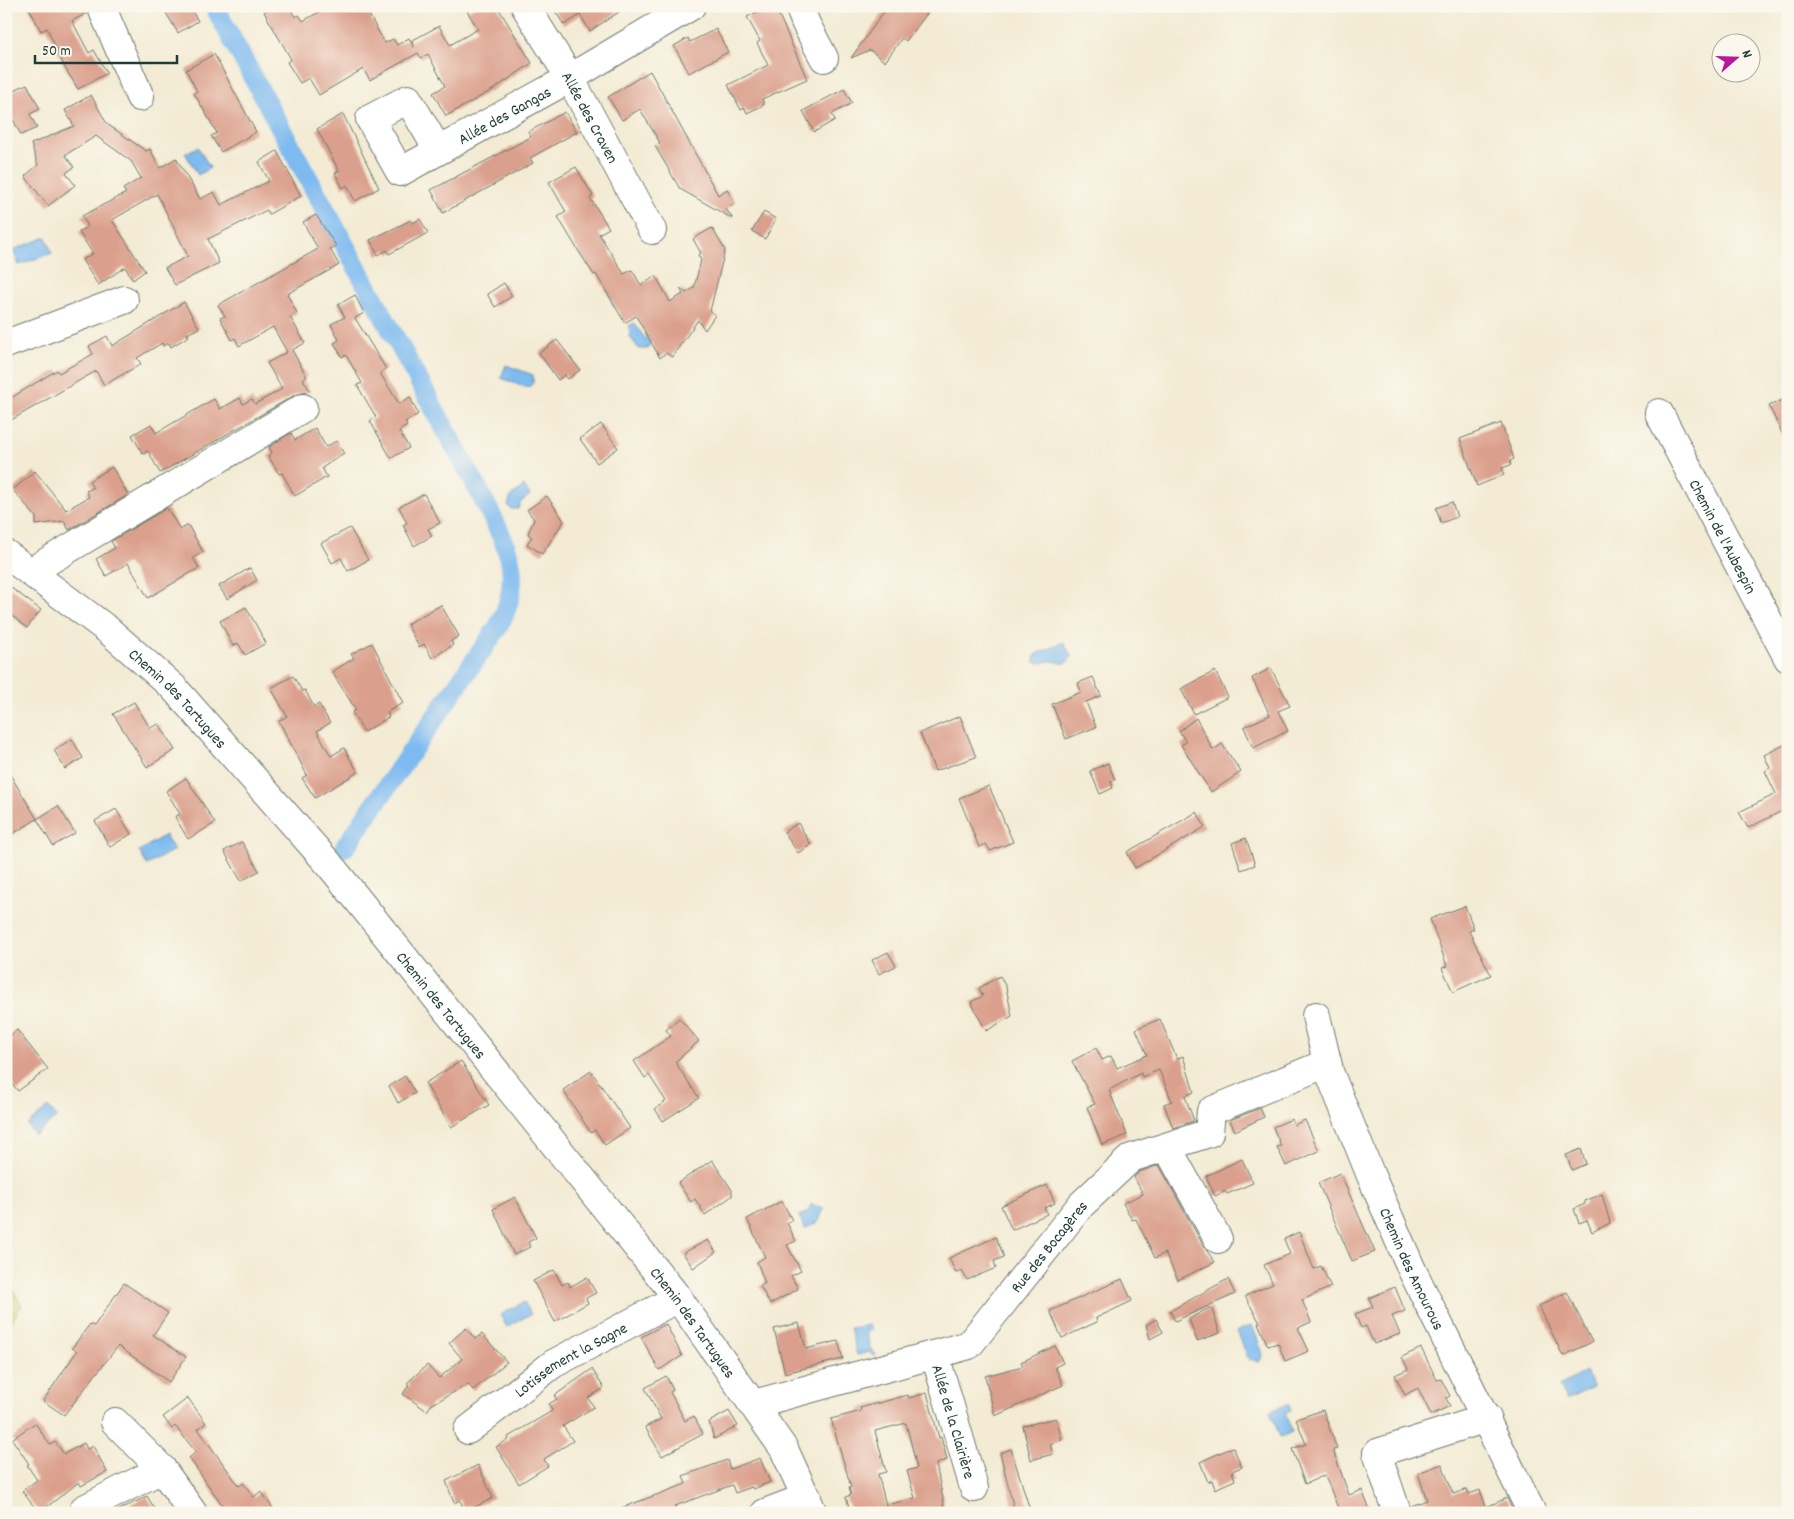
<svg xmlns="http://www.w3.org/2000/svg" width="1794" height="1519" font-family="Dekko,sans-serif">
<rect width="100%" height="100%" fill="#fbf7ec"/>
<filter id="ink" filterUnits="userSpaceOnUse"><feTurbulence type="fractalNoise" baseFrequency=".02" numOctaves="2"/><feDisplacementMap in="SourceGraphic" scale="10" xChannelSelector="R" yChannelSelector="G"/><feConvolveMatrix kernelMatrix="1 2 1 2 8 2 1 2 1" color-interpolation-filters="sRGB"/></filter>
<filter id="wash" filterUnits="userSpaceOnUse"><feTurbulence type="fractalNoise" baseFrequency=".0096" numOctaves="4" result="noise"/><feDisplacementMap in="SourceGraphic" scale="20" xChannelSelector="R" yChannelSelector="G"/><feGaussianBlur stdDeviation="1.12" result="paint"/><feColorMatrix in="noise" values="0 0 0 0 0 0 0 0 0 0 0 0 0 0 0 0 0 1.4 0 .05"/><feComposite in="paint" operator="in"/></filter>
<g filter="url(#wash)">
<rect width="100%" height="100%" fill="#f3ebd4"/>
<polygon fill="#c3d274" stroke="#718854" points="6,1279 22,1305 6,1329"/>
<g fill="#7dbaf0" stroke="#4e7c92">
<polygon points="198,147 210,168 198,175 185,153"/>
<polygon points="46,237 52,253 19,265 13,250"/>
<polygon points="634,323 644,337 650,341 648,349 639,349 630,337 629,326"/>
<polygon points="506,365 533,375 533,383 528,388 501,378"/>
<polygon points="524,486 530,495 521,502 518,509 511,509 508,506 511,496"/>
<path d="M1064,642L1071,656L1068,662C1061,665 1058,661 1051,661C1044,661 1041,665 1035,662L1034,658L1037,654Z"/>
<polygon points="165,835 174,850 147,865 139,851"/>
<polygon points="48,1107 57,1117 35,1135 27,1125"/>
<polygon points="811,1204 824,1208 819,1221 805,1229 799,1216 808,1212"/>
<polygon points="524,1302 531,1314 507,1327 500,1315"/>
<polygon points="869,1325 871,1329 866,1331 870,1349 876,1354 874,1357 869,1352 857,1355 850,1328"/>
<polygon points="1252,1325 1263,1354 1260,1361 1257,1362 1252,1359 1249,1360 1237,1331"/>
<polygon points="1586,1372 1593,1387 1566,1400 1559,1386"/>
<polygon points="1289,1404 1291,1411 1285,1413 1292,1432 1280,1437 1270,1411"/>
</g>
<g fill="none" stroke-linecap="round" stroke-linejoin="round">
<path stroke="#7dbaf0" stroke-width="20" d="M214,6L479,491C504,542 528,572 498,627L345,847"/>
</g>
<g id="blocks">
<g fill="#dba08d" fill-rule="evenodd">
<polygon points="28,6 86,6 87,13 72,21 89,53 94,50 107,73 78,89 64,66 47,28 41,31"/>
<polygon points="162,6 189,6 198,21 178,33"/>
<polygon points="273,6 289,6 295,17 299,15 303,21 330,6 364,6 385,43 393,39 397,45 409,38 414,47 411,41 439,26 450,45 478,29 467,11 476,6 497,6 532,63 494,89 446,116 433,93 445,86 428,54 421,58 418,53 370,80 363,69 319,95 309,78 300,83 287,62 291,59 264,12"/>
<polygon points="552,6 628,6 590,31 580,15 564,25"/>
<polygon points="769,6 775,6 807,79 762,99 764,105 747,113 745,108 741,110 728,85 768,65 757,43 760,41 747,17"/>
<polygon points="888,6 933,6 906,41 902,38 885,62 870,50 851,58"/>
<polygon points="716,29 728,52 689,73 674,46 688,38 690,42"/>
<polygon points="214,54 256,132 221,152 211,136 217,133 194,93 197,91 186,70"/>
<polygon points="650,71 718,195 727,189 735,203 726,209 733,219 680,189 655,146 660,143 640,109 622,120 608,97"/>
<polygon points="27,84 40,109 30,114 37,128 21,135 6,106 6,94"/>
<polygon points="844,89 852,103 832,114 835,120 814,132 803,111"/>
<polygon points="91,95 107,124 146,151 150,149 160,168 176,158 200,199 214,192 221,205 269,181 259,162 277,151 301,196 269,214 267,210 208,239 219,263 175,285 165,268 188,256 157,194 112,220 145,271 133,280 125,267 98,285 82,260 93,254 79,232 88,226 82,216 126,193 123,189 141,178 131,161 96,136 65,155 74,167 66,173 75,185 48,206 25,176 38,165 31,144 74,126 65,110"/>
<polygon points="565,112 577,132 530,158 533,163 443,213 431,190 531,137 528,132"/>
<polygon points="343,114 379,188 355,201 347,185 343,188 335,173 339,171 317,129"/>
<polygon points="576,167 593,196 590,198 609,228 599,234 624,274 632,270 641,285 656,276 670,302 683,294 680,288 686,293 694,288 701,260 698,255 701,253 693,239 712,228 725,250 710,311 715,315 705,330 698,320 672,357 666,353 660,358 636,316 625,323 596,274 594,275 576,247 558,217 566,212 549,182"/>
<polygon points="764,212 776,219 765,239 752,231"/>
<polygon points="316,215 336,246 330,249 339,265 287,294 297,313 290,317 305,343 292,350 307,377 303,379 310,391 295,395 160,473 148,451 143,454 132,435 151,424 156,433 214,399 220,409 240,398 243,404 252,399 255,404 282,389 267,363 287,352 273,327 239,346 235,338 232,340 220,318 225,316 218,305 318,249 303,222"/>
<polygon points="420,219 428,233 389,254 387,250 378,255 370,240 411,220 413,223"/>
<polygon points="504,283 512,296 495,307 487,294"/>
<polygon points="355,295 364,313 355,318 386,369 380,373 399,404 410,397 418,414 405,422 407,426 399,431 409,448 391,458 370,421 376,417 357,385 362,383 346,355 342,357 334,343 339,340 331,324 345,317 338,305"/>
<polygon points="184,302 199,328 187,334 189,336 171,347 169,343 163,346 162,343 137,358 141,364 104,385 96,371 6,423 6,401 57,370 59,373 93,354 89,346 107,336 112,346"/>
<polygon points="557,340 580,370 568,379 565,375 558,380 539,353"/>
<polygon points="1788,397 1788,446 1769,406"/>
<polygon points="1501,423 1514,459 1510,461 1511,465 1502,468 1504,475 1477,486 1460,439"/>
<polygon points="601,424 618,448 597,463 580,439"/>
<polygon points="315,428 326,447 336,441 344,453 322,468 327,477 295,496 282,473 279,474 268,456 272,453 269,447 291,433 295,440"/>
<polygon points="112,467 128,495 69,530 64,521 36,525 36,517 13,490 35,471 66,510 89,497 86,491 93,488 89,481"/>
<polygon points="424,494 440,523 428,529 432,536 414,546 403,525 407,523 399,507"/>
<polygon points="547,496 564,521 542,554 527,544 532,537 528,534 534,519 527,510"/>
<polygon points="1452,502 1457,517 1441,523 1436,508"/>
<polygon points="167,508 180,530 188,525 203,552 193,558 199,568 148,598 128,563 106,576 96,559 115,548 111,541"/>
<polygon points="350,528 368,560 348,571 341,558 332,563 321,543"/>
<polygon points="250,568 257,580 227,599 219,586"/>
<polygon points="6,584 41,610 27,628 6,611"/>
<polygon points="441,605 459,636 451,641 453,645 432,658 424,644 419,647 407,624"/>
<polygon points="246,607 266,643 245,655 238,643 233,646 220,621"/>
<polygon points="372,643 403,703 387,712 389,717 364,732 352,712 356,710 332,672 354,658 351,654"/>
<polygon points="1271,668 1290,706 1278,711 1288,731 1253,748 1244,727 1270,715 1252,678"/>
<polygon points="1215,671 1228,697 1194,714 1181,689"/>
<polygon points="293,676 302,691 305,690 314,707 319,704 330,723 317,731 331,756 344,748 358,772 315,798 302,778 307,775 279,721 287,716 271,688"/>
<polygon points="1093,677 1101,696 1086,702 1096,727 1066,739 1052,704 1081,692 1078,683"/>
<polygon points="134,702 150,728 159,724 175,750 147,767 113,714"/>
<polygon points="960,716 976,757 935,771 920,733"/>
<polygon points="1196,718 1213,750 1222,744 1241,772 1211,792 1181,745 1186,742 1179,731"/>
<polygon points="72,739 83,758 65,769 54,750"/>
<polygon points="1788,743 1788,817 1784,810 1748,828 1739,812 1776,794 1765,771 1770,768 1764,755"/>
<polygon points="1108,763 1115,780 1111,782 1113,788 1100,794 1090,771"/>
<polygon points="6,768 37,819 58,806 75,833 53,846 37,819 6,838"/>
<polygon points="186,778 215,823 188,839 175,817 180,814 166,791"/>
<polygon points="989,786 1013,842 990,851 986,844 979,847 959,798"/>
<polygon points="116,809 131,834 110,847 95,821"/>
<polygon points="1197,812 1205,827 1135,868 1127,852"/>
<polygon points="798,823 811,845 798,853 784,832"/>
<polygon points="1246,838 1255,865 1241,870 1232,843"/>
<polygon points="242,842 259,871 241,881 224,851"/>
<polygon points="1465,906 1474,929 1469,931 1491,975 1453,992 1442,968 1447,966 1430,919"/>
<polygon points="888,952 896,966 879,974 872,960"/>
<polygon points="1000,976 1006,987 1012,1016 986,1031 971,1002 983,996 979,988"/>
<polygon points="679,1018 699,1041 675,1062 699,1098 663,1121 655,1109 666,1101 649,1075 645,1078 634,1061 671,1036 666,1030"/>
<polygon points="1160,1019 1177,1059 1183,1056 1194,1092 1185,1096 1194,1121 1173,1128 1164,1104 1172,1101 1159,1070 1142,1077 1141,1073 1109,1090 1127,1135 1102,1145 1087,1107 1095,1104 1072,1061 1096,1048 1102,1060 1111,1056 1117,1068 1147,1055 1136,1029"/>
<polygon points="17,1030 48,1069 18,1091 6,1076 6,1039"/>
<polygon points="461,1061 489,1105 451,1127 425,1083"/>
<polygon points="591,1071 630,1128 605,1145 595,1130 591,1133 563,1090"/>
<polygon points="405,1076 415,1093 398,1103 389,1086"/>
<polygon points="1260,1108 1264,1117 1235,1131 1230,1120"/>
<polygon points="1292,1119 1294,1125 1305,1120 1319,1151 1286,1166 1277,1147 1281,1146 1273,1127"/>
<polygon points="1581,1149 1586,1164 1572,1170 1566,1155"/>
<polygon points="1242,1159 1253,1183 1227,1194 1225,1191 1215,1196 1206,1176"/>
<polygon points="712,1160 732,1190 732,1196 705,1215 695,1199 691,1202 678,1183"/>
<polygon points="1159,1165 1204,1247 1215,1262 1178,1280 1165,1253 1155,1258 1136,1219 1132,1220 1123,1203 1143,1194 1134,1177 1139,1172"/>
<polygon points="1340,1173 1375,1252 1352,1261 1318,1183"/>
<polygon points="1047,1185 1055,1203 1044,1208 1047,1214 1012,1230 1001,1206"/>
<polygon points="1602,1194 1610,1223 1592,1232 1587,1220 1579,1223 1574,1209 1585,1204 1585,1201"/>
<polygon points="515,1197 536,1238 528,1242 530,1247 514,1255 493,1209"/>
<polygon points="782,1201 792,1220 787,1223 796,1241 787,1245 801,1271 791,1276 798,1289 770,1304 760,1286 765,1283 757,1262 765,1257 747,1219"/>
<polygon points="1299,1232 1314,1269 1321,1266 1331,1287 1302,1300 1311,1322 1298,1328 1309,1351 1285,1361 1278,1343 1268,1346 1258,1323 1260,1323 1245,1296 1273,1284 1264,1265 1290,1254 1284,1239"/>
<polygon points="996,1237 1004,1257 994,1261 996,1268 967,1280 962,1271 956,1273 949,1258"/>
<polygon points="708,1240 716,1252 693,1268 683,1253"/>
<polygon points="554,1270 562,1285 568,1282 570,1287 587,1277 596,1293 586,1298 588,1303 555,1322 533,1281"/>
<polygon points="1122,1279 1132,1301 1096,1318 1097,1322 1062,1338 1050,1311"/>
<polygon points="1228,1279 1235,1294 1175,1321 1170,1311"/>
<polygon points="124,1283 168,1313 153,1335 186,1357 169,1382 118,1346 64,1415 43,1401 77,1351 72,1348 90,1324 94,1326"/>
<polygon points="1395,1287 1405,1311 1392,1316 1400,1334 1374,1344 1366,1326 1361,1328 1355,1314 1373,1307 1369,1298"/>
<polygon points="1567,1292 1592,1342 1563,1356 1539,1306"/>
<polygon points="1211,1307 1220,1333 1197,1341 1189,1319"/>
<polygon points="1156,1319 1163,1332 1150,1339 1146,1325"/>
<polygon points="799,1323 806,1349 838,1341 843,1359 785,1373 774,1329"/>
<polygon points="666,1324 682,1356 659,1370 641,1337"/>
<polygon points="466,1328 475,1339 482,1334 507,1362 473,1390 468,1384 431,1405 427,1411 403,1394 409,1385 407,1383 427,1365 439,1378 462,1359 449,1343"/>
<polygon points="1055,1346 1063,1363 1055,1367 1063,1385 995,1416 985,1376 1023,1366 1021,1362"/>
<polygon points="1421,1348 1437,1380 1441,1379 1450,1396 1446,1398 1450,1406 1431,1415 1418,1388 1405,1395 1395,1375 1408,1369 1402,1357"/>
<polygon points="592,1369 604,1388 588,1398 594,1407 563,1426 573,1441 544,1459 548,1466 519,1484 496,1447 509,1439 508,1437 552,1411 549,1404 557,1399 554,1396"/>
<polygon points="666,1376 673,1390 670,1392 685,1421 694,1416 703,1434 662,1456 645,1427 661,1419 645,1388"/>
<path d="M927,1393L939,1438L941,1437L947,1460L936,1464L944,1504L940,1513H851L846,1497L851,1495L849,1488L851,1487L831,1419L861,1411L860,1408L908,1395L909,1398ZM906,1423L917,1468L907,1471L915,1498L886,1505L878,1474L886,1472L875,1431Z"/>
<polygon points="188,1398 206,1423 198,1429 239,1486 243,1483 254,1497 261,1491 276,1513 228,1513 189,1458 196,1452 175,1426 172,1429 163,1417"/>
<polygon points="1323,1410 1337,1449 1333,1450 1349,1495 1362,1490 1371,1513 1340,1513 1325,1475 1305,1484 1292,1449 1306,1444 1296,1419"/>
<polygon points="729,1411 738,1426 714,1439 709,1422"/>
<polygon points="1056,1418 1062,1440 1050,1444 1053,1454 1031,1460 1023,1426"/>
<polygon points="35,1423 50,1445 55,1442 64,1454 84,1443 87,1449 93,1446 107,1472 81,1486 79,1482 39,1513 22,1491 37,1480 27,1465 29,1464 12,1439"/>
<polygon points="1233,1447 1242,1467 1232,1471 1235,1480 1215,1489 1212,1480 1208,1482 1200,1462"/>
<polygon points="1011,1449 1031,1513 1015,1513 1000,1453"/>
<polygon points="760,1458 770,1482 753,1489 752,1487 735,1493 732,1485 675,1506 678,1513 614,1513 613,1511 686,1484 683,1476 727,1460 730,1469"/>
<polygon points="1442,1464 1453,1494 1467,1489 1469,1494 1480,1490 1486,1507 1507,1498 1514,1513 1412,1513 1411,1506 1427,1500 1418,1473"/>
<polygon points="478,1465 493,1498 465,1512 460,1500 454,1503 446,1481"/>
<polygon points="147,1496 157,1513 113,1513"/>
</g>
</g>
</g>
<g filter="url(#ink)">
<use href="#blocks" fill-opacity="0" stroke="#697a6c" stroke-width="1"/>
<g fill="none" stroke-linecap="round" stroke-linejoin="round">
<defs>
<g id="minor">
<polyline points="101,6 140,97"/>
<path id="s1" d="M525,6L570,78L652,230"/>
<polyline points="799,6 806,24 824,58"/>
<path id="s2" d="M438,150L408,99L370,119L400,172L570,78L691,6"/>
<polyline points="6,344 124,300"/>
<path id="s3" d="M1659,413L1788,658"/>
<path id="s4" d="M6,554L108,630L173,687L329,864L678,1298L784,1449L813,1513"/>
<polyline points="30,572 303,408"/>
<path id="s5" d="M1316,1016L1330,1074L1371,1176L1412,1270L1532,1513"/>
<polyline points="1167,1147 1218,1239"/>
<path id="s6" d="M935,1355L974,1488"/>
<path id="s7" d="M754,1404L969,1345L1081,1205L1131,1158L1209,1133L1211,1111L1327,1063"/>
<polyline points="115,1422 162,1469 193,1513"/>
<path id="s8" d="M468,1430L553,1364L678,1298"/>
<polyline points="84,1509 162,1469"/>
<polyline points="765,1513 807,1497"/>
<polyline points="1397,1513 1377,1453 1487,1418"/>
</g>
</defs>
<use href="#minor" stroke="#697a6c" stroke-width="30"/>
<use href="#minor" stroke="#fff" stroke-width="28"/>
</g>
</g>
<g text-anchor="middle" stroke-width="5" stroke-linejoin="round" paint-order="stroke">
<g font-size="16" fill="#1f3d34" stroke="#fbf7ec">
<text dy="6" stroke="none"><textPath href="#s2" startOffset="282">Allée des Gangas</textPath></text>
<text dy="6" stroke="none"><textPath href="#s1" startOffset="129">Allée des Craven</textPath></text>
<text dy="6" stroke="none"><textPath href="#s3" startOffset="139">Chemin de l'Aubespin</textPath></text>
<text dy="6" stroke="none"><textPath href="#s4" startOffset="225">Chemin des Tartugues</textPath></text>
<text dy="6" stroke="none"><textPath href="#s4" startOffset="630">Chemin des Tartugues</textPath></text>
<text dy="6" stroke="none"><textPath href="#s7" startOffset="350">Rue des Bocagères</textPath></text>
<text dy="6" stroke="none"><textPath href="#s5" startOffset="271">Chemin des Amourous</textPath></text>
<text dy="6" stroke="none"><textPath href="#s4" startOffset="1035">Chemin des Tartugues</textPath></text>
<text dy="6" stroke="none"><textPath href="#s8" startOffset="125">Lotissement la Sagne</textPath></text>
<text dy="6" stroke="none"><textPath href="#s6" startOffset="69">Allée de la Clairière</textPath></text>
</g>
</g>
<rect width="1794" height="1519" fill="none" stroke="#fbf7ec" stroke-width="25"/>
<g transform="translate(1736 58) rotate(70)"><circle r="24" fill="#fbf7ec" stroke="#a3ada2"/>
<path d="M0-4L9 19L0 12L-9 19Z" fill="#b5179e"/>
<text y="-8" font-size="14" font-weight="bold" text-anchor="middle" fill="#1f3d34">N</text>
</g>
<path d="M35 55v8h142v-8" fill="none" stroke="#1f3d34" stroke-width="2.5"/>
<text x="42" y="55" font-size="15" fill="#1f3d34" stroke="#fbf7ec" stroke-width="4" paint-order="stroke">50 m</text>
</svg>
